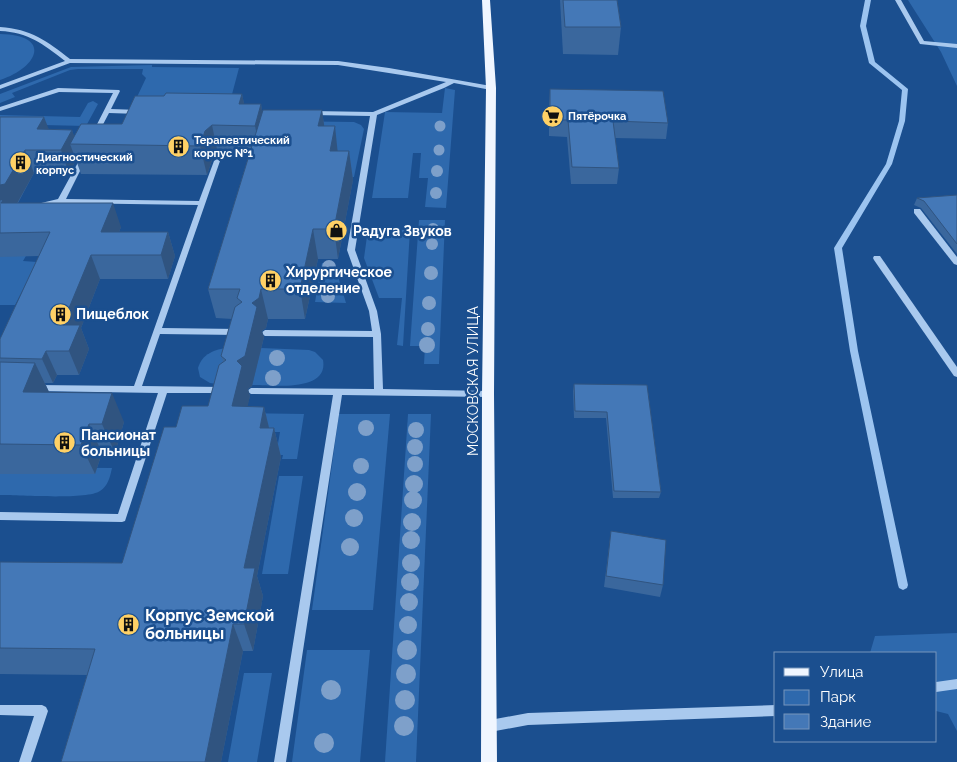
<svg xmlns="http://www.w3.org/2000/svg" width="957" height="762" font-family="Raleway,sans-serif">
<rect width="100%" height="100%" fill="#1b4f8f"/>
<g fill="#2e69ad">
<polygon points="908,0 957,0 957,86 941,52"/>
<path d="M0,34C52,35 39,67 0,80Z"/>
<polygon points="152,65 152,67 239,68 231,98 137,97 146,78 142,74 143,69 78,69 70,70 12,93 15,97 0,103 0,94 71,67"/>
<polygon points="445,88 455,90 446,208 425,207 428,178 419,178 421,153 413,153 408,198 372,198 385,112 442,113"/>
<polygon points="93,101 98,104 86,126 0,124 0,115 80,117 88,103"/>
<polygon points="277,121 354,122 361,125 364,129 354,177 337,177"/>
<polygon points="419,220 445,220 439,364 424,364 425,346 410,346"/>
<polygon points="368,229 410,230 403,346 397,345 402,298 379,298 364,258"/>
<polygon points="9,241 34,242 23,261 37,262 15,305 0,305 0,257"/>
<polygon points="322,263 334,263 346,303 315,302"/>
<path d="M228,348L217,384L210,383L200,377L198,368C202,354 215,349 228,348Z"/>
<path d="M261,348L309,350L315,352L323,360C329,393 271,385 252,385Z"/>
<polygon points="243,413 304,414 297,459 282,459 283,455 276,455 280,432 239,432"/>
<polygon points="339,414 390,414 373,610 312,610"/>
<polygon points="408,414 431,414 416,762 385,762"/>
<path d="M0,467L112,468C110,477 108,486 100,491C87,500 19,495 0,495Z"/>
<polygon points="279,476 303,476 288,574 262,574"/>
<polygon points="957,633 957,731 948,714 936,711 936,653 870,653 875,636"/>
<polygon points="307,650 370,650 360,762 292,762"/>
<polygon points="244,673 272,673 257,762 228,762"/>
</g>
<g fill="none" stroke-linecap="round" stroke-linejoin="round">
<polygon fill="#9cc4f0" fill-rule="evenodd" points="865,0 871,0 866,26 875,62 908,89 905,121 892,164 842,248 858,351 908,585 907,588 903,590 899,588 898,585 850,351 834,248 886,164 899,121 902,90 869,63 860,26"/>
<g fill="#a9c9ee" fill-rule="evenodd">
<polygon points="895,0 901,0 924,41 957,44 957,48 920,44"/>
<path d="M0,27C31,29 47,41 70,59L338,61L389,68L491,86L494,88L491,90L454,83L444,88L377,115L355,250L377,311L381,334L383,389L488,391L492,394L488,397L342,395L286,762H274L333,395L251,394L247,391L251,388L374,389L373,337L265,336L261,333L265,330L372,331L369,311L347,250L370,116L312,115L309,113L312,111L373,112L446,82L338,65L70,63L0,89V85L65,61C43,44 28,32 0,31Z"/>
<polygon points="58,88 119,90 120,91 111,109 139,110 142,112 139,114 109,113 98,134 95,136 92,134 113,93 59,92 0,111 0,107"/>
<polygon points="84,155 87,157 66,199 199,201 214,161 217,159 219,160 220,161 162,328 238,329 242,332 238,335 160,334 142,386 223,387 227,390 223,393 167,393 125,521 122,522 0,520 0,512 118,514 158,393 36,391 32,388 36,385 134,386 198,205 61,203 40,208 37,208 37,204 58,199 81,157"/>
<polygon points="914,209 920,209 957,257 957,265 954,264 914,213"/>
<polygon points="874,256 880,256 957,367 957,377 954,376 874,260 873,258"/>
<polygon points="957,679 957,689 936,692 936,682"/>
<polygon points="0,705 42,705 46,707 48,711 31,762 19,762 34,716 0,715"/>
<polygon points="776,705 776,716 528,725 490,732 486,730 484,726 486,722 490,720 528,713"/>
</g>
<polygon fill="#f0f6ff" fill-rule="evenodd" points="482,0 490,0 496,88 494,394 497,762 481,762 482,394 486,88"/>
</g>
<g fill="#7ea0ca">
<circle cx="440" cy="126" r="5.5"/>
<circle cx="439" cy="150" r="5.5"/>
<circle cx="437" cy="171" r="6"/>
<circle cx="436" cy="193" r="6"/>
<circle cx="433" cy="229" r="6"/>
<circle cx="432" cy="244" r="6"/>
<circle cx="329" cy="267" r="7"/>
<circle cx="431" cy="273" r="7"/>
<circle cx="328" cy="296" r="7"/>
<circle cx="429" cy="303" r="7"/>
<circle cx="428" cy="329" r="7"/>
<circle cx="427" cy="345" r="8"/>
<circle cx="277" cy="358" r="8"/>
<circle cx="273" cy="378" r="8"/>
<circle cx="366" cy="428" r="8"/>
<circle cx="416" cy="430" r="8"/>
<circle cx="415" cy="447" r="8"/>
<circle cx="415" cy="464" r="8"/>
<circle cx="361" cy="466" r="8"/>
<circle cx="414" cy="484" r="9"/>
<circle cx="357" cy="492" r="9"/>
<circle cx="413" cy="500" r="9"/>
<circle cx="354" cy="518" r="9"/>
<circle cx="412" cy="522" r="9"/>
<circle cx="411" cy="540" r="9"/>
<circle cx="350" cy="547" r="9"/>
<circle cx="411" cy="563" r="9"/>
<circle cx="410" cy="582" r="9"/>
<circle cx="409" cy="602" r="9"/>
<circle cx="408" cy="625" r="9"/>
<circle cx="407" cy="650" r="10"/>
<circle cx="406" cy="674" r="10"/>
<circle cx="331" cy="690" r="10"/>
<circle cx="405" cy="700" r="10"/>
<circle cx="404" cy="726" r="10"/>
<circle cx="324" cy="743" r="10"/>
</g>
<g fill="#3a679d">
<polygon points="560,0 617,0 621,27 618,55 563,54"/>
<polygon points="550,89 668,123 666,139 615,138 619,168 617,184 571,184 567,137 549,136 549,105"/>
<polygon points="242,94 244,104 261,104 262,111 322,110 324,126 338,151 349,151 353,180 338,259 318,259 305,319 268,319 266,328 262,331 264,337 252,386 248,389 250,396 247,406 264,407 269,428 274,428 281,457 257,576 263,596 253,651 243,651 221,762 61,762 87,675 0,674 0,562 122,563 176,427 208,406 223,362 221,356 232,319 216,318 208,289 249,155 218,154 212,160 207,175 81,174 76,160 69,173 34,173 18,203 121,227 119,232 168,232 175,256 168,279 100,279 81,328 89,349 79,375 57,375 53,383 45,383 49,392 124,422 115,453 102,453 95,474 0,474 0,339 39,256 0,257 0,117 49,129 72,130 74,137 122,124 164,96"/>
<polygon points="957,195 957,254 921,208 914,205 917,198"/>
<polygon points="574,384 647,385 661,492 659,498 613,498 606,418 574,418 573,391"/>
<polygon points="611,531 663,585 660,597 604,587"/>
</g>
<g fill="#305480">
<polygon points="242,94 248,122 239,104"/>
<polygon points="261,104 266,133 261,155 255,126"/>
<polygon points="322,110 326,139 318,126"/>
<polygon points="44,117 53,140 37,129"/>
<polygon points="212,125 218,154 212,160 207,175 200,146 205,131"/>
<polygon points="335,126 338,155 330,151"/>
<polygon points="72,130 77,144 70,144 76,160 69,173 61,150"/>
<polygon points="25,150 34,173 15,207 0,211 0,185"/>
<polygon points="349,151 353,180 338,259 334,229"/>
<polygon points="113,203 121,227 110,255 101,232"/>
<polygon points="313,229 318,259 305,319 300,289"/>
<polygon points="168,232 175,256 168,279 161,255"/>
<polygon points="91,255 100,279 81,328 89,349 79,375 69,351 62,325"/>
<polygon points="261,289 268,319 266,328 262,331 264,337 252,386 248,389 250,396 241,436 232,406 237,361 252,303"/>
<polygon points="46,351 57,375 53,383 42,359"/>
<polygon points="35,363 49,392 23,392"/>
<polygon points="112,393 124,422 115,453 102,424"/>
<polygon points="264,407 271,436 260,428"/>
<polygon points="89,424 102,453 95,474 81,445"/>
<polygon points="274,428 281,457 257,576 263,596 253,651 244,624 244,568"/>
<polygon points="233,624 243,651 221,762 205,762"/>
</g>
<g fill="#4478b7" stroke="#305480">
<polygon points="563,0 617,0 621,27 565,27"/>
<polygon points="550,89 663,91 668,123 613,121 619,168 572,167 568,120 550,120"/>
<polygon points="166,93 242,94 239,104 261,104 255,126 212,125 205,131 200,146 70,144 81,124 122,124 135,96 164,96"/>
<polygon points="263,110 322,110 318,126 335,126 330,151 349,151 334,229 313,229 300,289 261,289 259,298 252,303 257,307 245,356 237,361 242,366 232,406 264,407 260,428 274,428 244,568 255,568 244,624 233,624 205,762 61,762 95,649 0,648 0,562 122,563 164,427 176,427 182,406 208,406 219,365 226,360 221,356 235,307 242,302 237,298 240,289 208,289"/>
<polygon points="0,117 44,117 37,129 72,130 61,150 25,150 5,184 0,185"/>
<polygon points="957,195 957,244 924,201 917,198"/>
<polygon points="0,200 3,200 1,203 113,203 101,232 168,232 161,255 91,255 62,325 80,325 69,351 46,351 42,359 0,358 0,339 50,232 0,233"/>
<polygon points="0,362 35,363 23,392 112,393 102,424 89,424 81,445 0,444"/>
<polygon points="574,384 647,385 661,492 614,491 607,412 575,411"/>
<polygon points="611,531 666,540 663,585 606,576"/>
</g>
<defs>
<symbol id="supermarket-disc" viewBox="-11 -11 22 22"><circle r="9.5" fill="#ffd166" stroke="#1b4f8f"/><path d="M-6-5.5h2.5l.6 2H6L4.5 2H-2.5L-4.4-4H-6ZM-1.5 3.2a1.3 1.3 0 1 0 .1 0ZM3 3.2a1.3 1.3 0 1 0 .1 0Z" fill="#111"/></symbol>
<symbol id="building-disc" viewBox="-11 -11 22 22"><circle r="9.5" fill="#ffd166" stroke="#1b4f8f"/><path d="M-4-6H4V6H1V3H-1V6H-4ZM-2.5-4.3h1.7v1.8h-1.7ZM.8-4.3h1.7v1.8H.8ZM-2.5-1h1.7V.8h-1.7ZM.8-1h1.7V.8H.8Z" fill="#111"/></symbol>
<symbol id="shop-disc" viewBox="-11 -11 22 22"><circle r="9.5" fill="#ffd166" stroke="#1b4f8f"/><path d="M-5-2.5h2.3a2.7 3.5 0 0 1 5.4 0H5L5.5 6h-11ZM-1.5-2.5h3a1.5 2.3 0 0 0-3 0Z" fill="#111"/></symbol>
</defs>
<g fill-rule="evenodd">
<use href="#supermarket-disc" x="540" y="104" width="25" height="25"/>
<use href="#building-disc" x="166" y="134" width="25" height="25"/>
<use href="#building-disc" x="8" y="150" width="25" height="25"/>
<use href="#shop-disc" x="324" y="218" width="25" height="25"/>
<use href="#building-disc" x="258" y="268" width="25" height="25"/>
<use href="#building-disc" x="48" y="302" width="25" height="25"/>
<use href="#building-disc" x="52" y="430" width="25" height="25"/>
<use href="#building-disc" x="116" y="612" width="25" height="25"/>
</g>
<g text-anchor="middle" stroke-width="5" stroke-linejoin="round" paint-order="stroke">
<g font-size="11" font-weight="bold" fill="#fff" stroke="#1b4f8f" text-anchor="start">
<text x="568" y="120">Пятёрочка</text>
<text x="194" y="144">Терапевтический<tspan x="194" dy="13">корпус №1</tspan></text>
<text x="36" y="161">Диагностический<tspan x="36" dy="13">корпус</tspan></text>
</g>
<g font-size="14" font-weight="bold" fill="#fff" stroke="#1b4f8f" text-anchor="start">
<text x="353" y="236">Радуга Звуков</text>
<text x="286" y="277">Хирургическое<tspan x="286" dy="16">отделение</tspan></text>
<text x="76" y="319">Пищеблок</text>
<text x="81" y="440">Пансионат<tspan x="81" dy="16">больницы</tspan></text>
</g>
<g font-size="14" fill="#fff" stroke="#1b4f8f">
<text transform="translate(473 381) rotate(-90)" y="5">МОСКОВСКАЯ УЛИЦА</text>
</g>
<g font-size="16" font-weight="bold" fill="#fff" stroke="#1b4f8f" text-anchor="start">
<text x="145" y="621">Корпус Земской<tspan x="145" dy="18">больницы</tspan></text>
</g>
</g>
<rect x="774" y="652" width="162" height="90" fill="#1b4f8f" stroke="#7695bc"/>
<rect x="784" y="668" width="25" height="8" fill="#f0f6ff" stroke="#7695bc"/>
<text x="820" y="677" font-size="15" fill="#ffffff">Улица</text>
<rect x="784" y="690" width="25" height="15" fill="#2e69ad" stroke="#7695bc"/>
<text x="820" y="702" font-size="15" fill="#ffffff">Парк</text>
<rect x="784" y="714" width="25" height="15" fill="#4478b7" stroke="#7695bc"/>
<text x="820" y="727" font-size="15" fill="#ffffff">Здание</text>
</svg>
